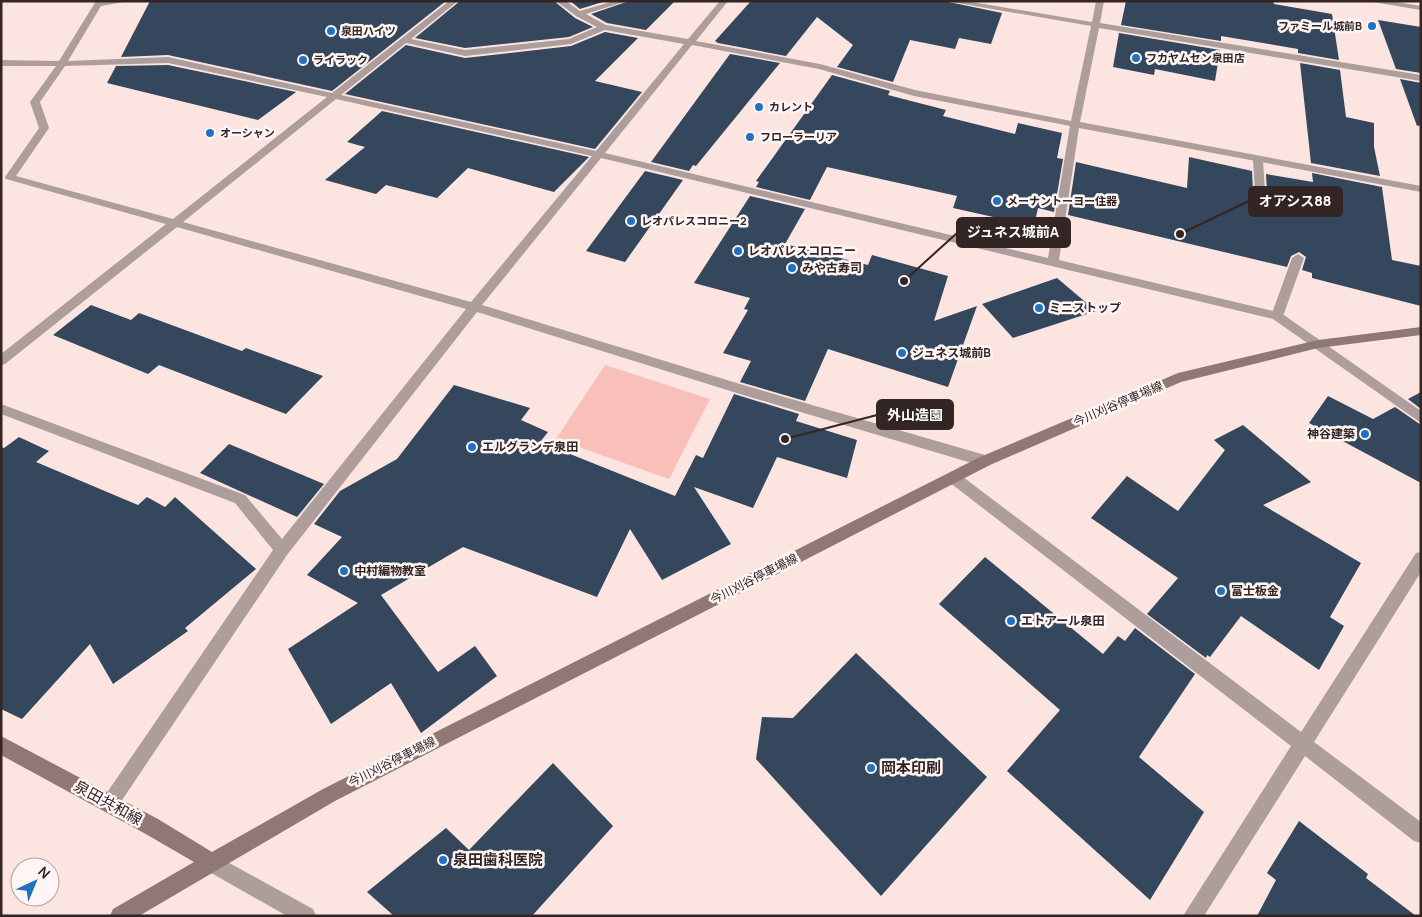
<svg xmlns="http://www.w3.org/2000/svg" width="1422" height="917" font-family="Manrope,'Noto Sans JP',sans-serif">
<rect width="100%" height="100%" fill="#fce4e1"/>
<polygon fill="#f8c0b8" points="605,365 710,399 669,479 556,439"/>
<g fill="#34475d">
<polygon points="150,1 446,1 332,91 168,55 121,57"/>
<polygon points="460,1 554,1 575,18 593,27 569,37 465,48 415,38"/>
<polygon points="570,1 606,1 580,9"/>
<polygon points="629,1 675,1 646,30 607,23 591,14"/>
<polygon points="751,1 944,1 1002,13 991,44 959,38 955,49 910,40 893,82 837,67 853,45 817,17 786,56 718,43 715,41"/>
<polygon points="1126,1 1273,1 1274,4 1332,14 1339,60 1298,53 1298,49 1221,36 1221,41 1121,25"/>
<polygon points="1378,20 1421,27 1421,73 1396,69"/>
<polygon points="605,32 638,38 595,81 642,92 595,149 345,94 406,45 465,58 571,46"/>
<polygon points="1119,33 1220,50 1215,81 1155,69 1154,75 1113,67"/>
<polygon points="730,54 780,63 696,166 693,165 689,171 651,162"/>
<polygon points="1300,63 1340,70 1346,117 1374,123 1374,147 1380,176 1311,163"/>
<polygon points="168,65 296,92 258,120 107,83 116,66"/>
<polygon points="832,75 890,91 888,95 946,110 943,116 1015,134 1018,123 1062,133 1057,158 1063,159 1054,212 1038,208 1034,226 953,208 957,196 827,167 810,200 756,187 759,182 756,181"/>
<polygon points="1400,79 1421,83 1421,125 1417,126"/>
<polygon points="382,111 589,157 554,192 468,168 437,198 386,185 376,194 325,180 365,147 347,142"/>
<polygon points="1189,157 1252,171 1254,209 1260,214 1268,209 1266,174 1313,182 1312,173 1382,187 1392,260 1421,266 1421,306 1312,278 1312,273 1302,270 1306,257 1299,252 1291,256 1287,267 1068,215 1076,162 1187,188"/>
<polygon points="645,171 683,180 625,262 586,251"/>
<polygon points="750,196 805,209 785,244 868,265 872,255 948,276 934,321 977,306 948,387 828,349 805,401 740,382 751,361 723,353 748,310 744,309 750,298 694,283"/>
<polygon points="1057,278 1096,311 1013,338 982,304"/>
<polygon points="91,305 131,320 139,313 242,351 246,348 323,376 286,414 159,365 148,374 53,335"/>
<polygon points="454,385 530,408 521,420 548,432 540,442 675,496 696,455 703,458 734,394 799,414 796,421 857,440 847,478 777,457 753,508 694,487 731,544 662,580 630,529 597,597 463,547 381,595 438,672 475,646 497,676 421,733 391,683 331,724 288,649 358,603 307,575 342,537 314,524 340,491 397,459"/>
<polygon points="1421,392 1421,409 1408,399"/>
<polygon points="1328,396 1373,419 1395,407 1421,425 1421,483 1309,423"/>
<polygon points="1243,425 1311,482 1263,505 1361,563 1330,617 1344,626 1319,670 1241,616 1210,657 1207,655 1206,658 1147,614 1178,578 1091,518 1127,476 1178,511 1225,450 1214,440"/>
<polygon points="19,437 49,451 36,462 138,505 147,497 165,507 175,497 256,569 185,628 188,631 113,684 90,644 22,719 1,709 1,447 4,448"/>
<polygon points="229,444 324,484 297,517 200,473"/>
<polygon points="985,557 1103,654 1118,636 1125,641 1135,628 1195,674 1139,757 1204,812 1150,900 1007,771 1060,710 939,604"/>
<polygon points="856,653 987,777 881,896 756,759 762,717 793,718"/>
<polygon points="553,763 613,826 532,916 394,916 367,892 446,828 469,850"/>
<polygon points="1299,821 1368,874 1366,878 1416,916 1257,916 1276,880 1267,873"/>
</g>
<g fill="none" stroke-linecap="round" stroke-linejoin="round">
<g fill="#ae9e9b" fill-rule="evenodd">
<polygon points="1258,157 1263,160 1266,209 1261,212 1256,209 1253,160"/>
<polygon points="1298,254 1304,258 1283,316 1281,319 1273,319 1271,316 1292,258"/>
</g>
<g fill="#ae9e9b" fill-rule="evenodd">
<path d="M96,1H129L101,6L68,61L168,57L332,93L449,1H458L411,39L465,50L569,39L597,27L576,16L556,1H566L580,11L614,1H627L586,14L606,25L688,39L720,1H728L696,41L820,64L915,90L1071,121L1091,26L946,1H966L1092,22L1096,1H1104L1100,23L1421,75V81L1099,28L1080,122L1421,186V192L1079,128L1059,260L1281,313L1421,411V423L1273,319L601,158L482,305L740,384L985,455L990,457L992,461L990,465L985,467L740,394L477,312L287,555L116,809L110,812L104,809L101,803L104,797L273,550L235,503L1,414V404L245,495L282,539L466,309L177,227L5,364L1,365V354L166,224L6,179L5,177L39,128L30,102L56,66H1V60L59,61ZM605,30L684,44L596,151L341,95L406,43L465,56L571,44ZM692,45L819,69L914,96L1070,126L1048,258L605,153ZM168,63L327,97L173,219L16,176L49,128L40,102L65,66ZM336,99L592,156L471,302L183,222Z"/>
<polygon points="1367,1 1390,1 1421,6 1421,10"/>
<polygon points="954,472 959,474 1301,732 1416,553 1421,552 1421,572 1314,742 1421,822 1421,843 1414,841 1305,756 1204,916 1183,916 1291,746 949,482 947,478 949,474"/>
</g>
<polygon fill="#ae9e9b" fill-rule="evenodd" points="213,854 313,909 316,916 287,916 206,870 204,863 206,856"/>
<polygon fill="#907975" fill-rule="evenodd" points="1421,327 1421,335 1318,348 1181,382 990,465 335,801 139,916 110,916 113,909 194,862 144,833 1,755 1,736 158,819 212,852 323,789 980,457 1178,373 1318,340"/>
</g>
<g fill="#2071c0" stroke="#fef6f5" stroke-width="2">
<circle cx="1372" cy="26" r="5"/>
<circle cx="331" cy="31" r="5"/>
<circle cx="1136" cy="58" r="5"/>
<circle cx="303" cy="60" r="5"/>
<circle cx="759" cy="107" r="5"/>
<circle cx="210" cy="133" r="5"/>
<circle cx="750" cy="137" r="5"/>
<circle cx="997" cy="201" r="5"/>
<circle cx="631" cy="221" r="5"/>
<circle cx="738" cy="251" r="5"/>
<circle cx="792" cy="268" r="5"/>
<circle cx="1039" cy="308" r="5"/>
<circle cx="902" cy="353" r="5"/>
<circle cx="1365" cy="434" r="5"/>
<circle cx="472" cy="447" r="5"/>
<circle cx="344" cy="571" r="5"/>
<circle cx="1221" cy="591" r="5"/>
<circle cx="1011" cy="621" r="5"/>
<circle cx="871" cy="768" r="5"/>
<circle cx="443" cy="860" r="5"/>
</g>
<g text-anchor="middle" stroke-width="5" stroke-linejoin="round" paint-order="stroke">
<g font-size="11" font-weight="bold" fill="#332523" stroke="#fef6f5" text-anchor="start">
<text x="1362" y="30" text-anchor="end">ファミール城前B</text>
<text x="341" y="35">泉田ハイツ</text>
<text x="1146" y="62">フカヤムセン泉田店</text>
<text x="313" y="64">ライラック</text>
<text x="769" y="111">カレント</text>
<text x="220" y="137">オーシャン</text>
<text x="760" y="141">フローラーリア</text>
<text x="1007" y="205">メーナントーヨー住器</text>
<text x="641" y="225">レオパレスコロニー2</text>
</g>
<g font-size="12" font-weight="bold" fill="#332523" stroke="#fef6f5" text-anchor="start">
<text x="748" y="255">レオパレスコロニー</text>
<text x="802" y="272">みや古寿司</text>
<text x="1049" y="312">ミニストップ</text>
<text x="912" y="357">ジュネス城前B</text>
<text x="1355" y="438" text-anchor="end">神谷建築</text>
<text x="482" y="451">エルグランデ泉田</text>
<text x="354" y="575">中村編物教室</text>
<text x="1231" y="595">富士板金</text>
<text x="1021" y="625">エトアール泉田</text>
</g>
<g font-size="12" fill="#332523" stroke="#fef6f5">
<text transform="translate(1118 404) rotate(-23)" y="4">今川刈谷停車場線</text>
<text transform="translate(754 579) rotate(-27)" y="4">今川刈谷停車場線</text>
<text transform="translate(392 762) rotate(-27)" y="4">今川刈谷停車場線</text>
</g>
<g font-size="15" font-weight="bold" fill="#332523" stroke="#fef6f5" text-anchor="start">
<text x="881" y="773">岡本印刷</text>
<text x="453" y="865">泉田歯科医院</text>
</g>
<g font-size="15" fill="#332523" stroke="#fef6f5">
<text transform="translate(108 803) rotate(29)" y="5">泉田共和線</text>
</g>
</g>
<path fill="none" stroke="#332523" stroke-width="2" d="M1180 234L1249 201M904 281L957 233M785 439L877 415"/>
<g fill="#332523" stroke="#fef6f5" stroke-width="2">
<circle cx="1180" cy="234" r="5"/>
<circle cx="904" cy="281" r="5"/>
<circle cx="785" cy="439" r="5"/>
</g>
<g fill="#332523" stroke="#332523" stroke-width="2">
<rect x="1249" y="187" width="93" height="29" rx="5"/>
<rect x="957" y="218" width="113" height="29" rx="5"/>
<rect x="877" y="400" width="76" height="29" rx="5"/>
</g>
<g font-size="14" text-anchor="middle" font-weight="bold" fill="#fff">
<text x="1295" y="206">オアシス88</text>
<text x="1013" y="237">ジュネス城前A</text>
<text x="915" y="420">外山造園</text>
</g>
<rect width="1422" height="917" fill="none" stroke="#332523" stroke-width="5"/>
<g transform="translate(35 882) rotate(44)"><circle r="24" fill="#fef6f5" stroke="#ada2a1"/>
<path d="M0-4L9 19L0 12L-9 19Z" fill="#2071c0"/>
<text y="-8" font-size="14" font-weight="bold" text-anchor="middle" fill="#332523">N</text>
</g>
</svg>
